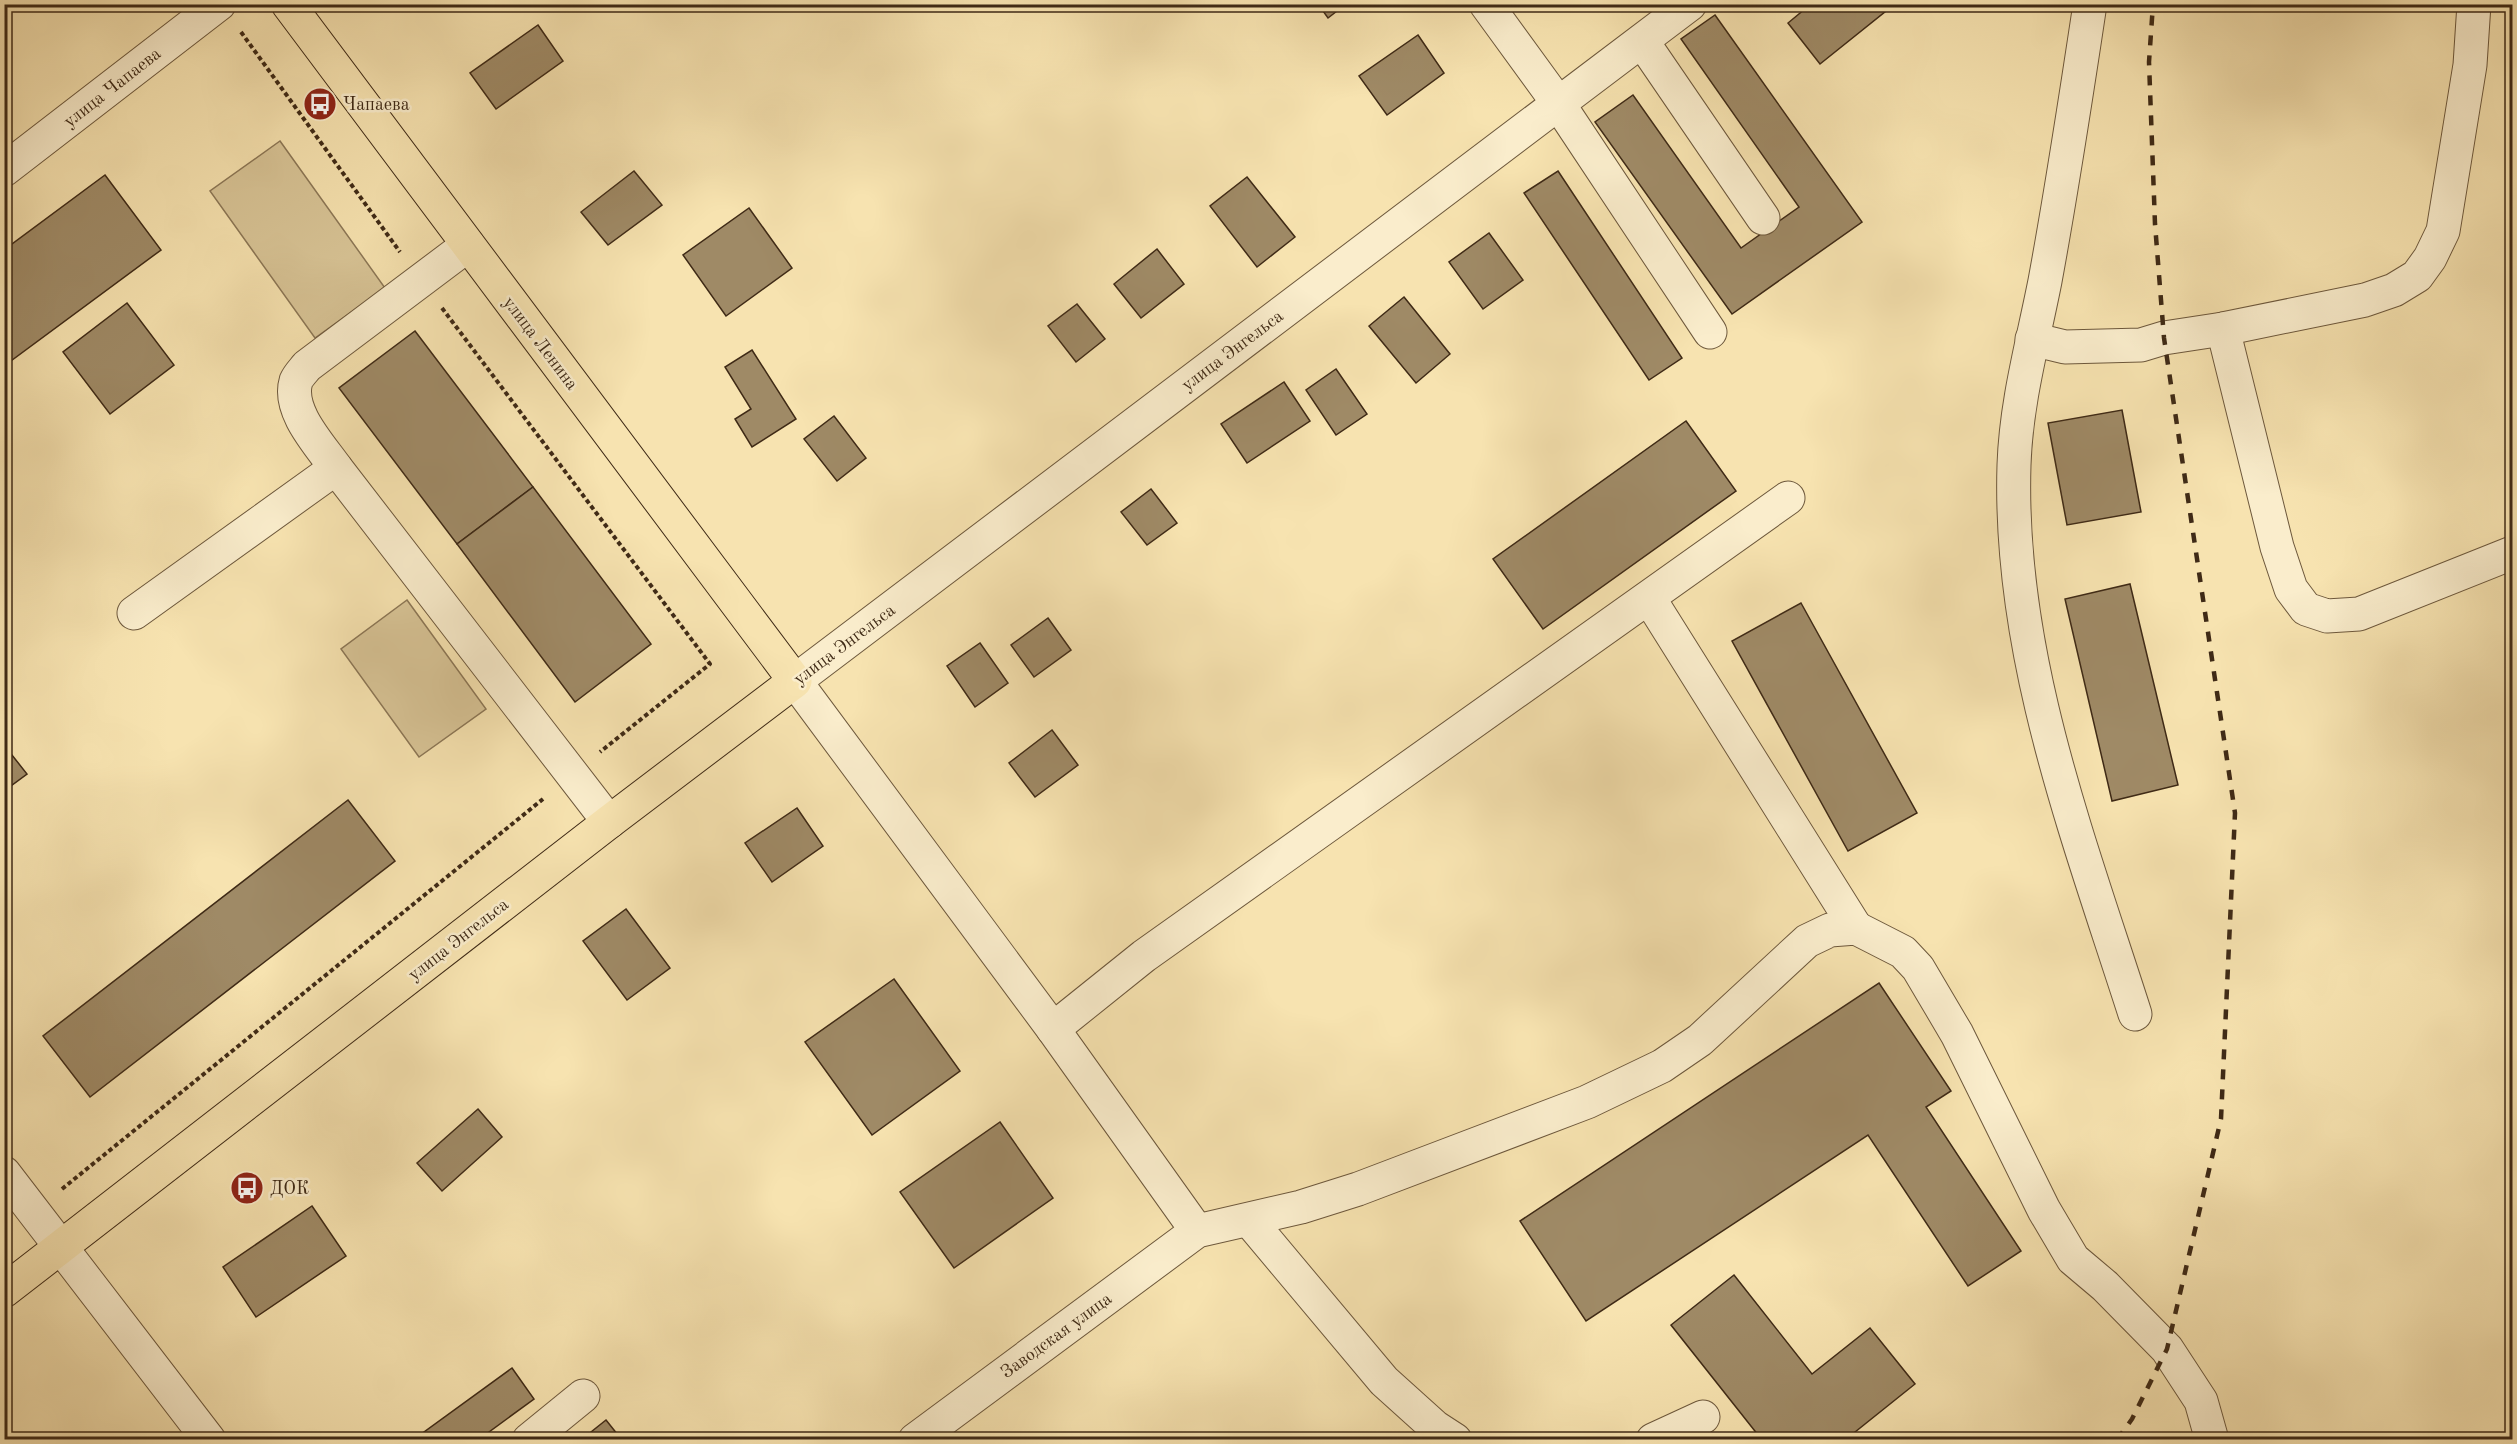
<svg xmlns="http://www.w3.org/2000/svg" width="2517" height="1444" font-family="'Old Standard TT',serif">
<rect width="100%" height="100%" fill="#f7e3b0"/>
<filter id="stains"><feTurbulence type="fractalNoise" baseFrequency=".00333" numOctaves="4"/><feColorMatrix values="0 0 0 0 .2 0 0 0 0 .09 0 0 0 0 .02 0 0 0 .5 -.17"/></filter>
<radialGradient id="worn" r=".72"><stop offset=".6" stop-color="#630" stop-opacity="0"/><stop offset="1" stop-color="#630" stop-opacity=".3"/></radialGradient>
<g fill="#d8c496" stroke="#8c7756" stroke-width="1.5">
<polygon points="280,141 385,288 315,338 210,191"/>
<polygon points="407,600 486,709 419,757 341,649"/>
</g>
<g fill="#9f8a66" stroke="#3f2a16" stroke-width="1.5">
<polygon points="1318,4 1346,4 1328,18"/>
<polygon points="1811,4 1889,4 1891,7 1820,64 1788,23"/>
<polygon points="1715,15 1862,222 1732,314 1595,122 1633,95 1741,248 1799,207 1681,39"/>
<polygon points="538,25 563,61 496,109 470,73"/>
<polygon points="1418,35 1444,73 1387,115 1359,76"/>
<polygon points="634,171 662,205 608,245 581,212"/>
<polygon points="1558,171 1682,358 1649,380 1524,193"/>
<polygon points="105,175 161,250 4,366 4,250"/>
<polygon points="1247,177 1295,237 1257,267 1210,206"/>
<polygon points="749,208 792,268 726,316 683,255"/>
<polygon points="1489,233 1523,280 1483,309 1449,262"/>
<polygon points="1157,249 1184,284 1141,318 1114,284"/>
<polygon points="1404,297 1450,354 1416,383 1369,326"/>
<polygon points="127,303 174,365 110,414 63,352"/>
<polygon points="1077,304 1105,339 1076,362 1048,326"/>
<polygon points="415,331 533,487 457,544 339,388"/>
<polygon points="752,350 796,419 752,447 735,419 751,409 725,367"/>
<polygon points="1336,369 1367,414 1336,435 1306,390"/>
<polygon points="1284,382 1310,421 1247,463 1221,424"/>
<polygon points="2122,410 2141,512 2067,525 2048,423"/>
<polygon points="834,416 866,458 837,481 804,439"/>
<polygon points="1686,421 1736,491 1543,629 1493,559"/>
<polygon points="533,487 651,644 575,702 457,544"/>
<polygon points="1151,489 1177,523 1147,545 1121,512"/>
<polygon points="2130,584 2178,785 2112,801 2065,599"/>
<polygon points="1801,603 1917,813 1848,851 1732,641"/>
<polygon points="1048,618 1071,650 1034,677 1011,645"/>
<polygon points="980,643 1008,683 975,707 947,666"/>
<polygon points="1052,730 1078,765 1035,797 1009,763"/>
<polygon points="4,745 27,774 4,791"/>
<polygon points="348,800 395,861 90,1097 43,1036"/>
<polygon points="797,808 823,846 772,882 745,843"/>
<polygon points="626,909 670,968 627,1000 583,941"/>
<polygon points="894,979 960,1071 872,1135 805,1042"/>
<polygon points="1879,983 1951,1091 1926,1107 2021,1251 1968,1286 1868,1135 1586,1321 1520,1221"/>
<polygon points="478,1109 502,1137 442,1191 417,1163"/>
<polygon points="1000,1122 1053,1198 954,1268 900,1192"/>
<polygon points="312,1206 346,1256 256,1317 223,1267"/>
<polygon points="1734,1275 1812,1374 1870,1328 1915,1384 1845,1440 1762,1440 1671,1325"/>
<polygon points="512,1368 534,1399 478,1440 413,1440"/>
<polygon points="606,1420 622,1440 581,1440"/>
</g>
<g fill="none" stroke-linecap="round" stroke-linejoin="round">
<defs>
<g id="minor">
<polyline points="1486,4 1558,103 1710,332"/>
<path d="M2090,4C2076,97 2062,189 2045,281C2033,342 2016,402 2014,465C2008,655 2078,836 2135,1014"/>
<polyline points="1642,41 1763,218"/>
<polyline points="4,170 219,4"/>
<path d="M468,245L307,366C303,371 298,376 296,381C287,411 320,445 336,468L609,822"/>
<polyline points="2223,329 2277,547 2291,589 2306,609 2327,616 2359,614 2512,553"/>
<polyline points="2032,339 2065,347 2141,345 2164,338 2223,329 2365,300 2394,290 2417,276 2430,258 2443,231 2470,65 2474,4"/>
<polyline points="1649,598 1856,928"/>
<polyline points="134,613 336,468"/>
<polyline points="1053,1029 1144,956 1788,498"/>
<polyline points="4,1173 209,1440"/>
<polyline points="1249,1220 1384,1381 1435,1427 1455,1440"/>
<polyline points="1197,1231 1053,1029 795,681 1690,4"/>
<polyline points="529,1440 583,1396"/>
<polyline points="915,1440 1197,1231 1301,1207 1358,1189 1587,1102 1662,1066 1700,1040 1807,941 1830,930 1856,928 1903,952 1918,968 1957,1034 2044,1210 2073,1259 2105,1286 2167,1349 2201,1401 2212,1440"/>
<polyline points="1653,1440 1703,1417"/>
</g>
<polyline id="major" points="4,1291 609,822 795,681 288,4"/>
</defs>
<use href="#minor" stroke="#6d583c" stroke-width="35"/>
<use href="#major" stroke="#3f2a16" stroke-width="35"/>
<g stroke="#3f2a16" stroke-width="4" stroke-dasharray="4.5 3" stroke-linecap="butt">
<polyline points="241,32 400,252"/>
<polyline points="442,308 710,664 600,752"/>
<polyline points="62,1189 543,799"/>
</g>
<use href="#minor" stroke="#faedcc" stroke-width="33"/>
<use href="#major" stroke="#f7e3b0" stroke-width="33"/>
<polyline stroke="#3f2a16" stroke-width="4.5" stroke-dasharray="10 10" stroke-linecap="butt" points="2117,1440 2132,1419 2167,1349 2221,1119 2235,813 2164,338 2155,224 2149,62 2153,4"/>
</g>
<defs>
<symbol id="bus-disc" viewBox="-11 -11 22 22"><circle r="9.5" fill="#8f2418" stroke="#faedcc"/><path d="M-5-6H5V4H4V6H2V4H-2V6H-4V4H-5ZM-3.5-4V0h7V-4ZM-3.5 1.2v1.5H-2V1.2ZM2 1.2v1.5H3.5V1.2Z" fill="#fff"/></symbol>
</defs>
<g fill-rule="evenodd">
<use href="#bus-disc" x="301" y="85" width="38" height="38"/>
<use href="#bus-disc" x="228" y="1169" width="38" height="38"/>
</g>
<g text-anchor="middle" stroke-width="5" stroke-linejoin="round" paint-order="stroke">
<g font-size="18" fill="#3f2a16" stroke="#faedcc">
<text transform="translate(112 87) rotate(-38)" y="6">улица Чапаева</text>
<text transform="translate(541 343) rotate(53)" y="6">улица Ленина</text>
<text transform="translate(1232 350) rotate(-37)" y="6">улица Энгельса</text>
<text transform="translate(844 644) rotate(-37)" y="6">улица Энгельса</text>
<text transform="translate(458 939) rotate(-38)" y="6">улица Энгельса</text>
<text transform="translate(1056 1335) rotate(-36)" y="6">Заводская улица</text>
</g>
<g font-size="18" fill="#3f2a16" stroke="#faedcc" text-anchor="start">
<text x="343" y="110">Чапаева</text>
<text x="270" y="1194">ДОК</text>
</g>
</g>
<rect width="2517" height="1444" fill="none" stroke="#f7e3b0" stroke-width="24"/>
<rect x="6" y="6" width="2505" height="1432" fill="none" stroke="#3f2a16" stroke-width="3"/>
<rect x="12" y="12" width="2493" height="1420" fill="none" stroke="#3f2a16" stroke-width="1.5"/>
<rect width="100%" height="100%" filter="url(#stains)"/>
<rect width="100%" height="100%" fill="url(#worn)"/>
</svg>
